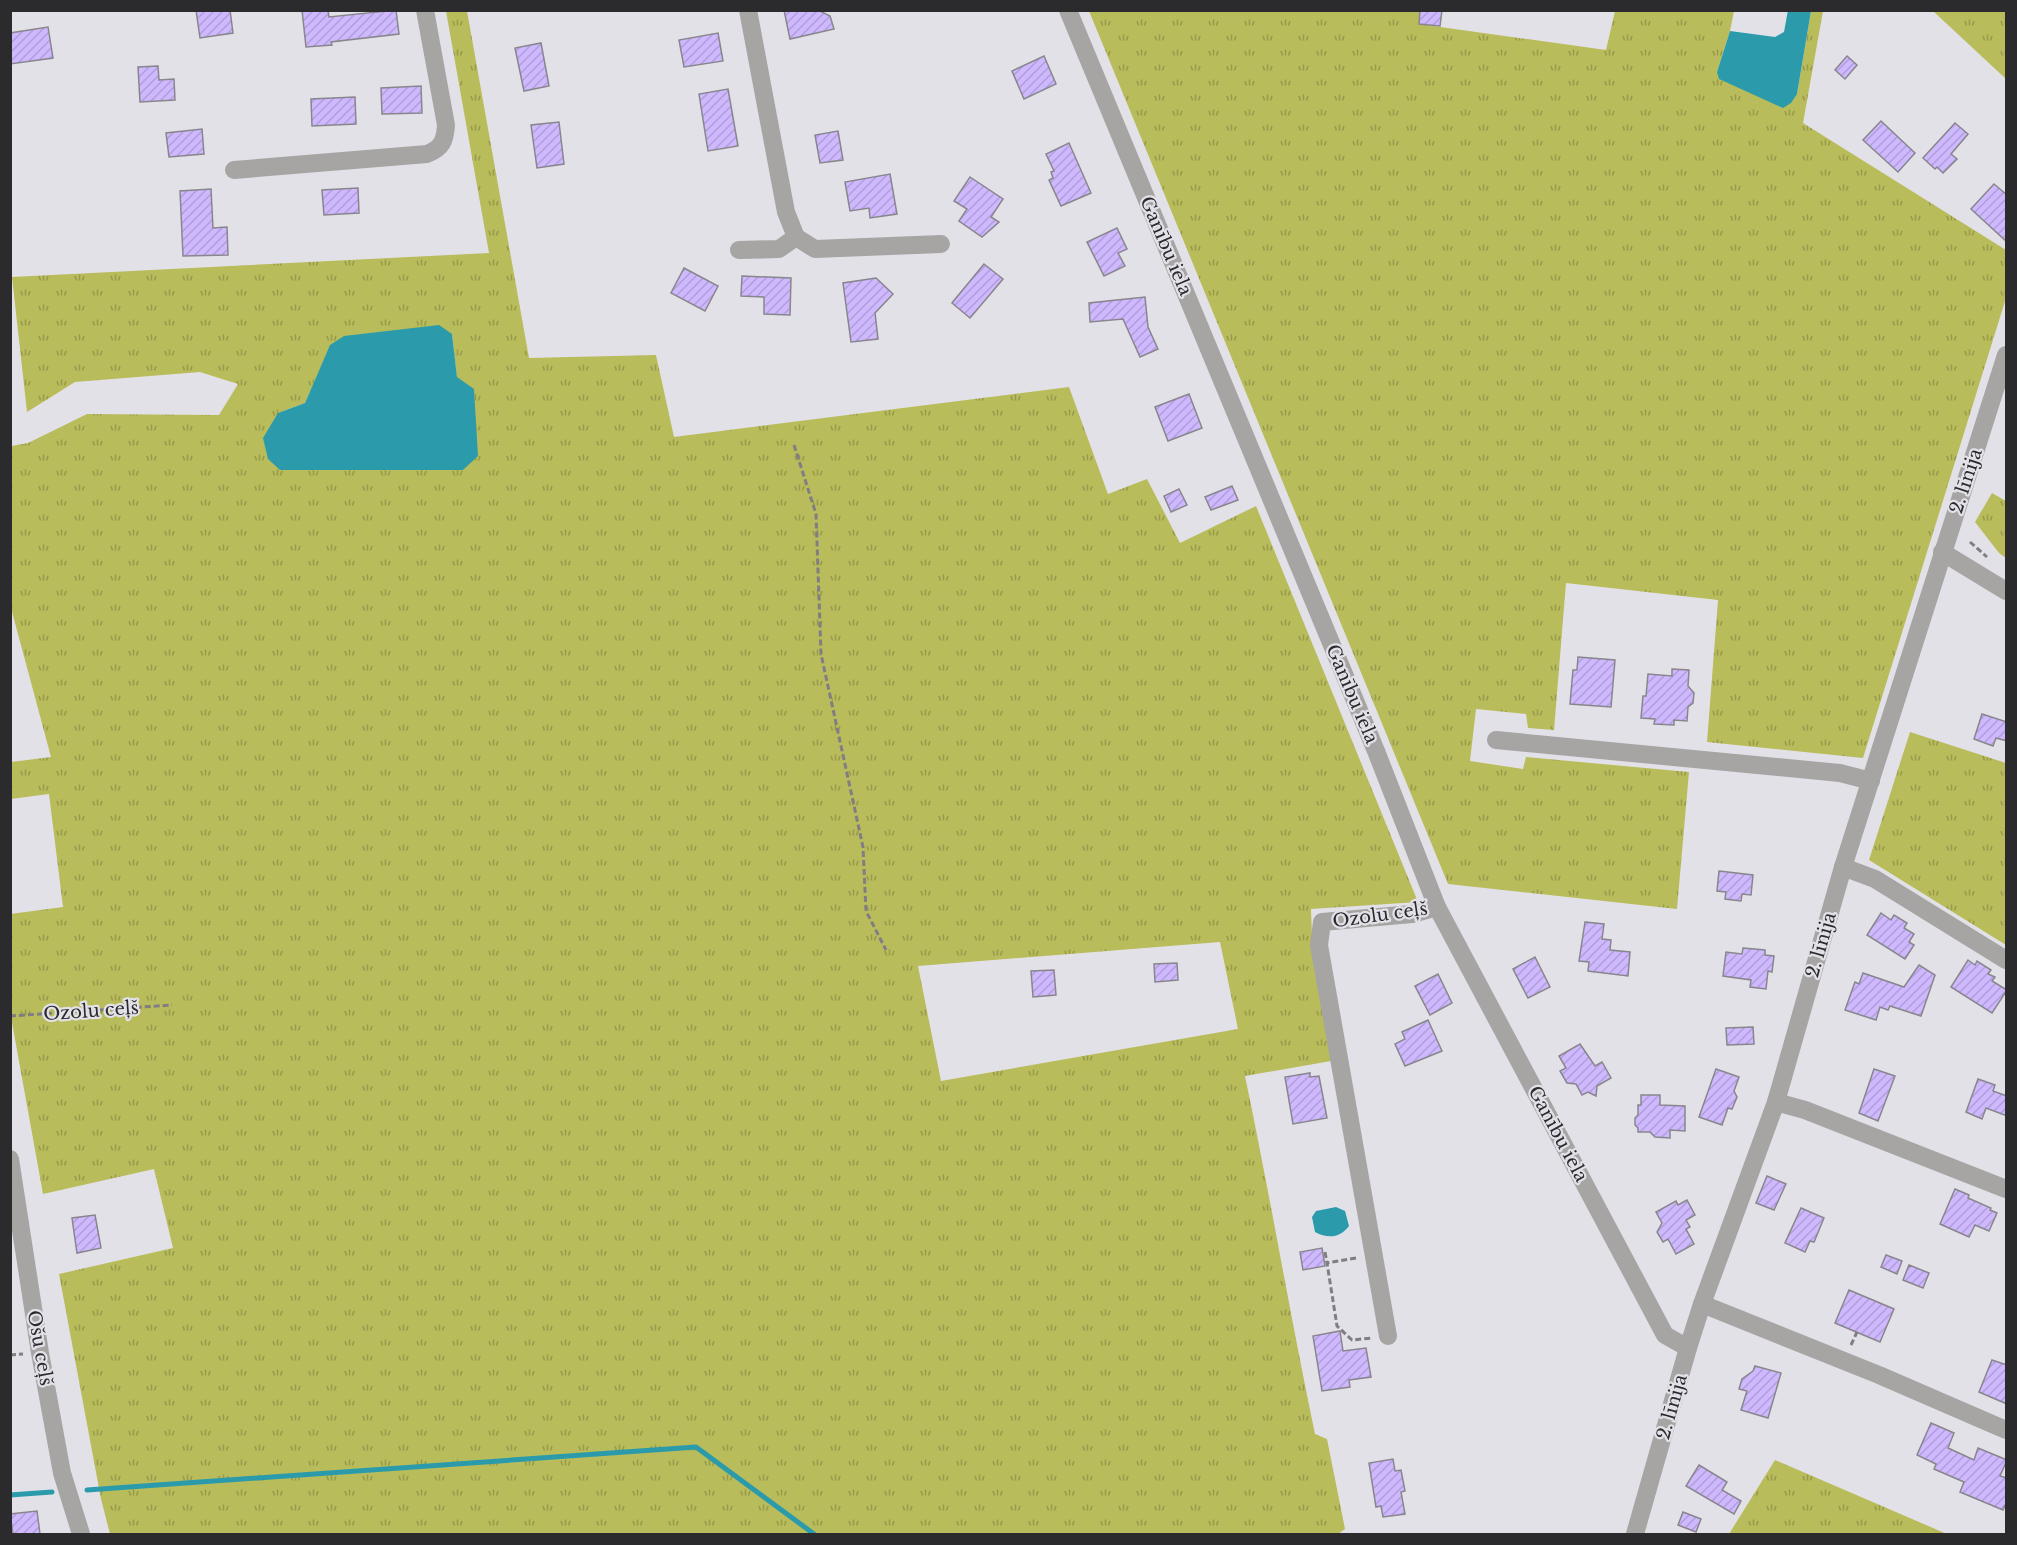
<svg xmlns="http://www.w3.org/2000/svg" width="2017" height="1545" font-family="'Libre Baskerville',serif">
<defs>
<pattern id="grass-tufts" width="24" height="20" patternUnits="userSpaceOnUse" patternTransform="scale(1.5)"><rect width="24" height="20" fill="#b9bc5a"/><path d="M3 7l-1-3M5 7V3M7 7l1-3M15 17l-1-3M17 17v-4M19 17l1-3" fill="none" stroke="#97994b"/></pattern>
<pattern id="building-hatch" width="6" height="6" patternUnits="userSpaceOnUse" patternTransform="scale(1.5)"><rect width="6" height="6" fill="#ceb8fe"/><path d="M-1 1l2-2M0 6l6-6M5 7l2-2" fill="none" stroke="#b19eda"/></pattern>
</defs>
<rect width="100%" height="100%" fill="#e3e1e8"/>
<g fill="url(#grass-tufts)" fill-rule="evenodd">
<path d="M446,11H467L529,358L656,355L674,437L1069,387L1108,494L1147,479L1180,543L1256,506L1418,902L1311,909L1312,937L1331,1061L1245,1076C1270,1195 1290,1315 1315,1434L1327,1439L1345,1529L1338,1534H110L101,1499L59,1274L173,1248L154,1169L43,1194L11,1017L10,914L63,907L49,794L11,799V762L51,757L11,608V446L28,443L87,414L219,415L238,384L200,372L75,382L27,412L12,277L489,253ZM452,334L457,378L278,413L305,403L330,346ZM1220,942L1238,1029L941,1081L918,966Z"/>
<polygon points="1089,11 1420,11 1419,24 1606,50 1615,11 1734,11 1730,31 1717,72 1797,94 1811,11 1823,11 1803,123 2006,250 2006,298 1863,758 1707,742 1718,600 1566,583 1554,730 1528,728 1526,714 1476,709 1470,761 1523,769 1526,757 1689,772 1677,909 1448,884"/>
<polygon points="1933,11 2006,11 2006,79"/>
<polygon points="1992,493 2006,501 2006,558 1999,553 1975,522"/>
<polygon points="1910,732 2006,763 2006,945 1869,860"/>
<polygon points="1775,1460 1947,1534 1729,1534"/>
</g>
<g fill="#2b9bac">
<polygon points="1788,10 1811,11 1797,94 1791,103 1783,108 1719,79 1717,72 1730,31 1775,37 1784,32"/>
<polygon points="439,325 452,334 457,377 474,389 478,456 463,470 280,470 268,459 263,438 278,413 305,403 330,345 344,336"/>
<path d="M1336,1207L1345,1211L1349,1226C1340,1238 1328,1239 1315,1232L1312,1217L1316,1211Z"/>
</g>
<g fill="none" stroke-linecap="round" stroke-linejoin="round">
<g stroke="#2b9bac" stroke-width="5">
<polyline points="87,1490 696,1447 814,1534"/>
<polyline points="10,1495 52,1492"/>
</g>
</g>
<g fill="url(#building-hatch)" stroke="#88868c" stroke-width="1.5">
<polygon points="196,10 230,10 233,33 200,38"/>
<polygon points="302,10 328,10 329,17 396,10 399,34 331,42 332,45 306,47"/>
<polygon points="784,10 818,10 830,16 834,29 790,39"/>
<polygon points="1420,10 1442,10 1440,26 1419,24"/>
<polygon points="48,27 53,58 10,64 10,33"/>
<polygon points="718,33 723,61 684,67 679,40"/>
<polygon points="541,43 549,86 524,91 515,48"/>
<polygon points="1044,56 1056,84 1024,99 1012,71"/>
<polygon points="1847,56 1857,65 1845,79 1835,70"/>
<polygon points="158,66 159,80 174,79 175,100 140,102 138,67"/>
<polygon points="421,86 422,113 382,114 381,88"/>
<polygon points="728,89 738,146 708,151 699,94"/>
<polygon points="355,97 356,124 312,126 311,99"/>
<polygon points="1881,121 1915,153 1898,172 1863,140"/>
<polygon points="559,122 564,164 537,168 531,125"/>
<polygon points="1955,123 1968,134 1951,154 1957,159 1943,173 1937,167 1935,169 1923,158"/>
<polygon points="202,129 204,154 169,157 166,133"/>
<polygon points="838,131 843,160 820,163 815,135"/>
<polygon points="1069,143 1091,193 1061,206 1049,180 1053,178 1051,172 1054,171 1046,154"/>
<polygon points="890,174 897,214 870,218 869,208 850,211 845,182"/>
<polygon points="970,177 1003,199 991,217 999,222 982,237 959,221 967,209 954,201"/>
<polygon points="1994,184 2007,195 2007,242 1971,209"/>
<polygon points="358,188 359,213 324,215 322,190"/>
<polygon points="211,189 213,228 227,227 228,255 183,256 180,191"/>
<polygon points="1117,228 1127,249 1118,253 1125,266 1104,276 1087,242"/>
<polygon points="984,264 1003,279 970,318 952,303"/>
<polygon points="684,268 718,286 705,311 671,293"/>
<polygon points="742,276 791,278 790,315 764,314 764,297 741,296"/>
<polygon points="876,278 893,294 875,313 878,339 851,342 843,283"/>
<polygon points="1145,297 1148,327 1158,349 1140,357 1123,319 1090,322 1089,303"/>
<polygon points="1189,394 1202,428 1168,441 1155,407"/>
<polygon points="1232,486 1238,500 1211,510 1205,497"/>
<polygon points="1179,489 1187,505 1171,512 1164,496"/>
<polygon points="1578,657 1615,660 1611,707 1570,704 1573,670 1577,670"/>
<polygon points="1672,669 1689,670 1688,686 1694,693 1693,703 1688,707 1687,721 1674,720 1674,725 1654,724 1655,719 1641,718 1643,696 1646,696 1648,674 1672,676"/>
<polygon points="1982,714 2007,722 2007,741 1996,738 1993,746 1974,739"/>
<polygon points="1719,871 1753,875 1751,895 1742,894 1741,901 1725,899 1726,892 1717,891"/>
<polygon points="1881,913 1891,920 1894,915 1907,923 1904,928 1914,934 1909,942 1914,945 1905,959 1867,935"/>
<polygon points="1585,922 1604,924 1602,939 1611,940 1610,950 1630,952 1628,976 1588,971 1589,962 1579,961"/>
<polygon points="1743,948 1765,950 1765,955 1774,956 1772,972 1768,971 1766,989 1750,987 1751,980 1723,976 1726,952 1742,954"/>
<polygon points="1535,957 1550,987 1528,998 1513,969"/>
<polygon points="1968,960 1975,965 1977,961 1991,970 1988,974 1995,977 1992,981 2007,990 1992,1013 1951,987"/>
<polygon points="1177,963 1178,980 1155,982 1154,964"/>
<polygon points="1919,965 1935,975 1921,1016 1890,1006 1888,1010 1880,1007 1876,1020 1845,1010 1855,982 1859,984 1863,973 1904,987"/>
<polygon points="1054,970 1056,995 1033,997 1031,971"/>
<polygon points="1438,974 1452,1003 1430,1015 1415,986"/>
<polygon points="1428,1020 1442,1051 1405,1066 1395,1044 1405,1039 1402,1032"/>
<polygon points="1753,1027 1754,1044 1727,1045 1726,1028"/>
<polygon points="1580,1044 1595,1066 1602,1062 1611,1078 1597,1086 1596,1096 1588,1092 1582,1095 1576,1084 1567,1083 1560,1071 1566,1068 1559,1056"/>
<polygon points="1716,1069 1739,1077 1734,1091 1737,1097 1732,1109 1728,1108 1722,1125 1699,1117"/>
<polygon points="1874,1069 1895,1076 1878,1121 1859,1113"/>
<polygon points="1310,1073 1310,1077 1319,1076 1327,1118 1293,1124 1285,1077"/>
<polygon points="1978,1079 1995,1085 1993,1091 2007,1096 2007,1116 1986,1108 1982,1119 1966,1112"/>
<polygon points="1641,1095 1660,1095 1660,1105 1685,1106 1685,1131 1670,1130 1670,1138 1655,1137 1650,1132 1638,1132 1638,1128 1635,1125 1635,1118 1638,1115 1638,1105 1641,1105"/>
<polygon points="1767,1176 1786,1184 1774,1210 1756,1203"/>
<polygon points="1955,1189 1969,1195 1968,1198 1991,1208 1990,1210 1997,1213 1989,1231 1975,1225 1969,1237 1940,1224"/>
<polygon points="1687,1200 1695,1215 1686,1220 1690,1227 1686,1229 1694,1244 1676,1254 1668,1239 1663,1242 1657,1232 1662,1223 1656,1212 1676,1201 1678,1205"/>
<polygon points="1801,1208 1824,1218 1814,1242 1810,1241 1805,1252 1785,1243"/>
<polygon points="95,1215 101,1248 77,1253 72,1218"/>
<polygon points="1322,1248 1325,1266 1303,1270 1300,1252"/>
<polygon points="1886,1255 1902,1261 1897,1274 1881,1267"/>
<polygon points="1909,1265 1929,1273 1923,1288 1903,1280"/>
<polygon points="1849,1290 1894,1309 1880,1342 1835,1323"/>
<polygon points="1340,1331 1343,1351 1366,1348 1371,1377 1349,1380 1350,1387 1322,1391 1313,1336"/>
<polygon points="1992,1360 2007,1365 2007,1404 1979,1392"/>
<polygon points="1755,1366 1781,1373 1768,1418 1741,1410 1747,1391 1739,1389 1742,1379 1753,1371"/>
<polygon points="1931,1423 1954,1433 1948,1448 1974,1460 1978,1448 2007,1460 2000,1476 2007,1478 2007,1501 2003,1510 1960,1492 1964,1482 1934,1469 1936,1464 1917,1455"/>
<polygon points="1393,1459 1395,1471 1401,1470 1405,1491 1401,1492 1405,1514 1383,1517 1381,1506 1376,1507 1369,1463"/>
<polygon points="1699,1465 1727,1482 1722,1490 1741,1501 1734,1514 1686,1486"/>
<polygon points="37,1511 40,1534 13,1534 10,1514"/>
<polygon points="1683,1512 1701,1519 1696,1532 1678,1525"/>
</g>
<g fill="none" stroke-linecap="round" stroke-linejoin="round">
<g stroke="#807e83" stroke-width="3" stroke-dasharray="6 3" stroke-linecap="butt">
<polyline points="794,445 816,514 821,654 863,847 866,911 886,950"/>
<polyline points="1970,542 1987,557"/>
<polyline points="10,1016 172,1005"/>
<polyline points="1325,1252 1327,1263"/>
<polyline points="1356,1258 1327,1263 1337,1326 1352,1340 1372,1338"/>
<polyline points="1851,1345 1857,1332"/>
<polyline points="10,1355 23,1354"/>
</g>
<g stroke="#a7a5a3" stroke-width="18">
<polyline points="748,10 786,212 796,237 815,249 941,244"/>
<polyline points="1068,10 1376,751 1437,907 1665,1335 1688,1348"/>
<path d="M234,170L427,154C442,148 445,141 446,125L425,10"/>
<polyline points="739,250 779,249 796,237"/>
<polyline points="1942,552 2006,591"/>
<polyline points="1496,740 1840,773 1871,781"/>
<polyline points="1843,867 1875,879 2006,960"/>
<polyline points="1776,1102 1805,1110 2006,1189"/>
<polyline points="10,1159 40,1353 62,1473 81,1534"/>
<polyline points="1702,1304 1879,1375 2006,1430"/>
<polyline points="1388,1336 1319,945 1322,922 1412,914 1437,907"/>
<polyline points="1635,1534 1688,1348 1702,1304 1776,1102 1843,867 2006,355"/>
</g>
</g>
<g text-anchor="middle" stroke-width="4.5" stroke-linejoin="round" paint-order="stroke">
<g font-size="18" fill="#2b2a2d" stroke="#e3e1e8">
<text transform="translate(1166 246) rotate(67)" y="6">Ganību iela</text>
<text transform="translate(1966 481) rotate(-72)" y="6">2. līnija</text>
<text transform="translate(1352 694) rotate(67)" y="6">Ganību iela</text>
<text transform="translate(1380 915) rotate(-8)" y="6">Ozolu ceļš</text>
<text transform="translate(1821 945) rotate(-74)" y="6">2. līnija</text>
<text transform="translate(91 1011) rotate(-4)" y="6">Ozolu ceļš</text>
<text transform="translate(1558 1134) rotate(62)" y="6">Ganību iela</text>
<text transform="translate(40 1348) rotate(80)" y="6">Ošu ceļš</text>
<text transform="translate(1672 1407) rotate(-74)" y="6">2. līnija</text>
</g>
</g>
<rect width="2017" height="1545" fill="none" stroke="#2b2a2d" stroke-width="24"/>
</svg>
